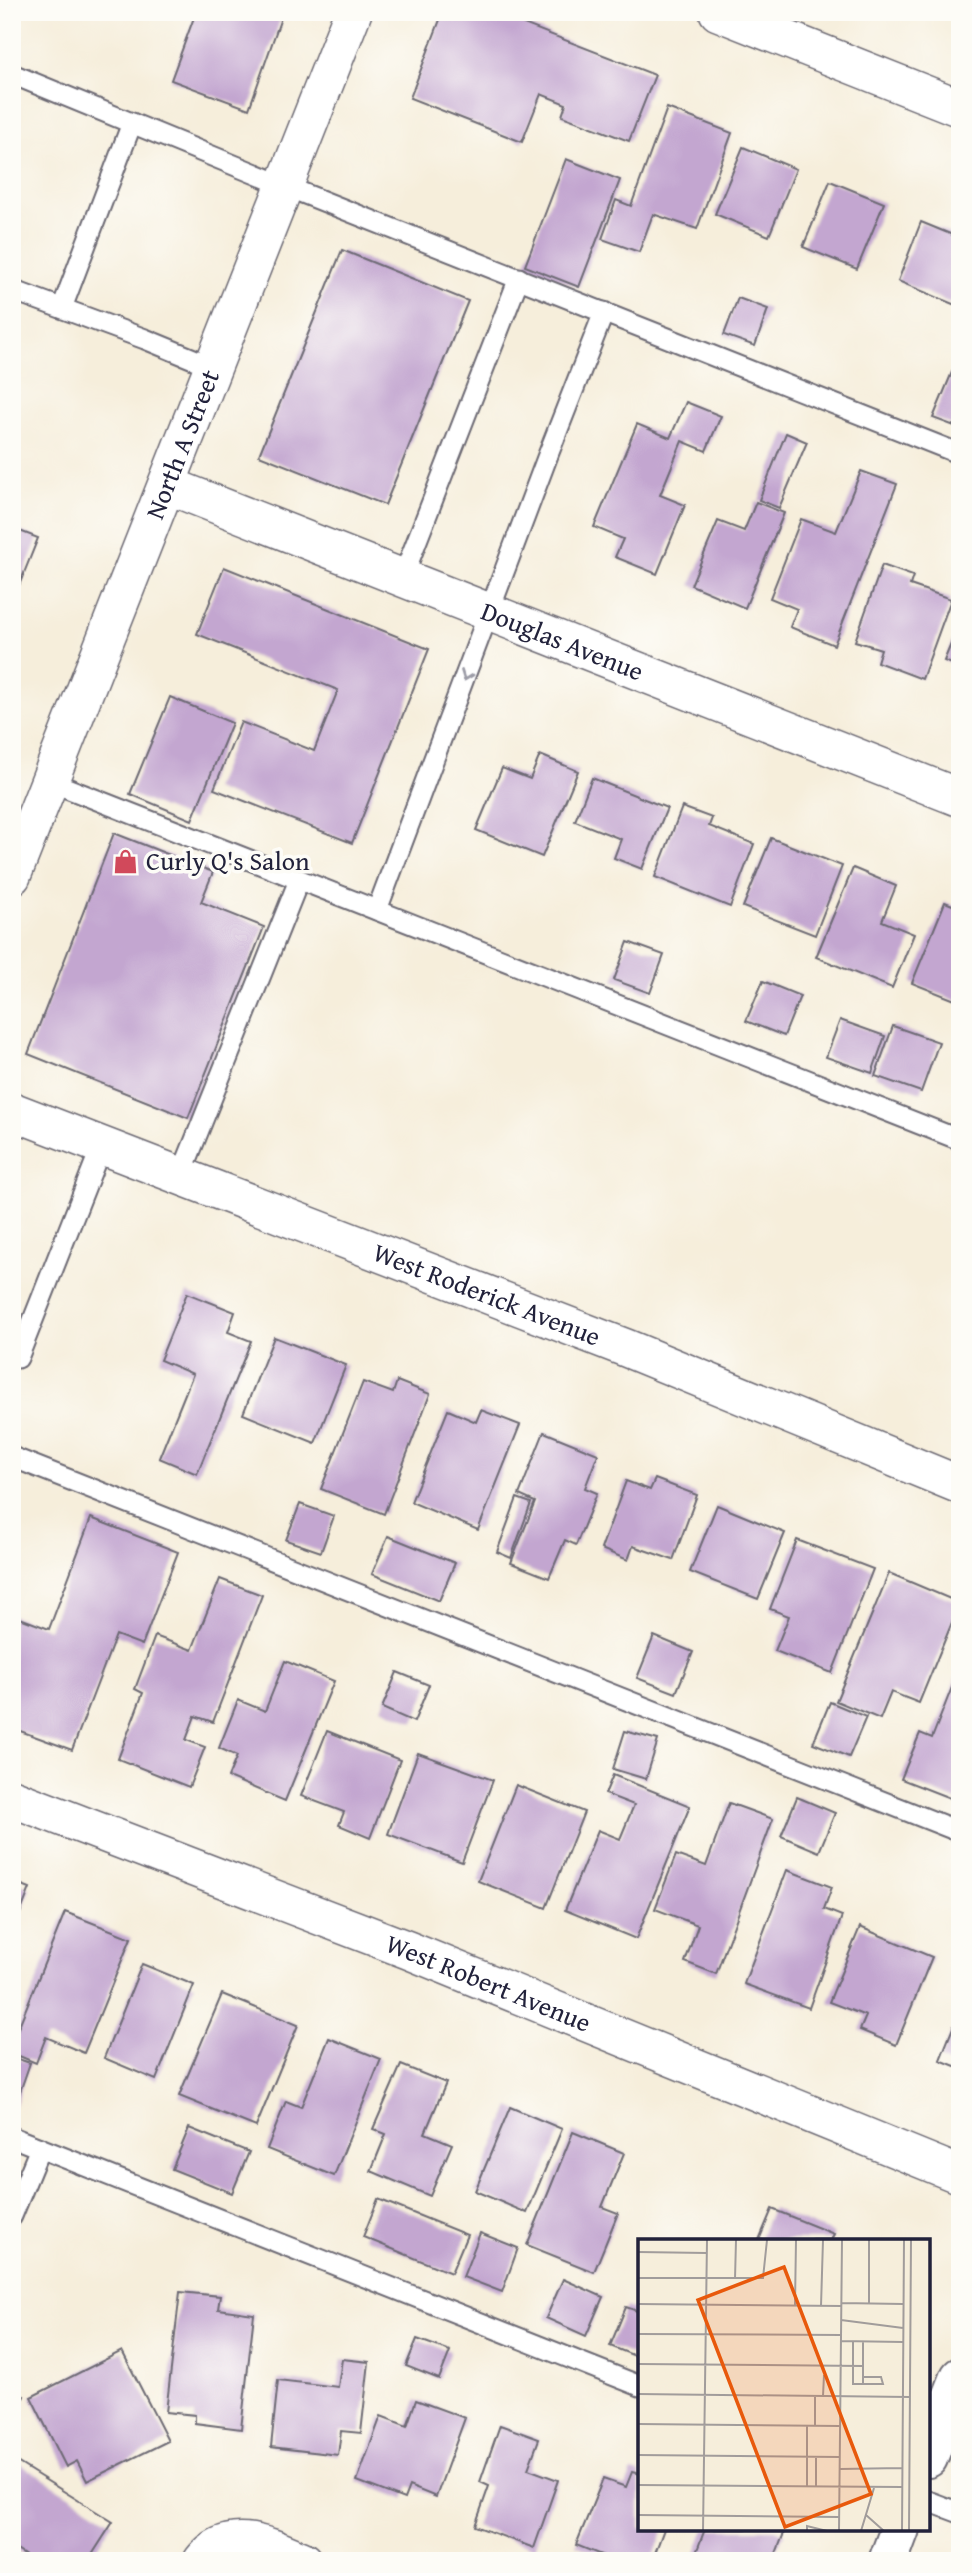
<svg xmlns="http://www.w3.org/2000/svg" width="972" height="2573" font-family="'Gentium Book Plus',serif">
<rect width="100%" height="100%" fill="#fdfcf7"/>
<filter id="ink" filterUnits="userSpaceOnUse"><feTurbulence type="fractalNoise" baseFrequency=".0143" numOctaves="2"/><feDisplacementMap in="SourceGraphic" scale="14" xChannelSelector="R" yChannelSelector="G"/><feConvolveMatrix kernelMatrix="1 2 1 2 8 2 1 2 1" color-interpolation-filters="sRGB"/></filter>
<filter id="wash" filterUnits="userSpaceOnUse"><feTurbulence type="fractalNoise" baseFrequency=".00686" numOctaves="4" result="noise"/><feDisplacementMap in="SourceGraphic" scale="28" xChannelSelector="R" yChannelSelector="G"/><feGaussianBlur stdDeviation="1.57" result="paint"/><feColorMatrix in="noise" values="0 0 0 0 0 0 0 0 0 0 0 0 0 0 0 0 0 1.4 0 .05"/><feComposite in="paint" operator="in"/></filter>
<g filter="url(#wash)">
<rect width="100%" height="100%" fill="#f6eedb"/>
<g id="blocks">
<g fill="#c3a6d0">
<polygon points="196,12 283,12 249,109 171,80"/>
<polygon points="443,12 493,12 655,75 629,141 562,116 566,104 541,94 522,142 410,98"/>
<polygon points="12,103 18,105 12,121"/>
<polygon points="667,108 732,133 697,229 653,214 639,252 602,239 616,200 631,206"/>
<polygon points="743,147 796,169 769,236 715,214"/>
<polygon points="566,159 620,180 579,287 525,266"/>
<polygon points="830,181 884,203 857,269 803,247"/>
<polygon points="921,222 960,238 960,307 898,281"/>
<polygon points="342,250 468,301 385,505 259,455"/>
<polygon points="738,298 768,309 755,346 724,335"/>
<polygon points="960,353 960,428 933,418"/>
<polygon points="686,402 721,416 706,451 682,441 660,495 685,505 657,574 615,557 623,539 594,527 637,424 670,438"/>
<polygon points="786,433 807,442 779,508 759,500"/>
<polygon points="861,471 897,484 834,645 790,627 797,609 770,598 801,519 836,532"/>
<polygon points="756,502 784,513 745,608 691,585 718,521 744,531"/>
<polygon points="12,528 38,538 12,603"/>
<polygon points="882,565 913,576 910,585 951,599 922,679 877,662 881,649 855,641"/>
<polygon points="224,567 429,649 352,843 214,789 241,722 314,751 338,690 197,634"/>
<polygon points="960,622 960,667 944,661"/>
<polygon points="170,697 232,723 192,820 130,794"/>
<polygon points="540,755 578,771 542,857 476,830 502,768 530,779"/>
<polygon points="592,778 667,808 642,869 614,858 621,839 575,821"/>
<polygon points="682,807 712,818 709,826 754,844 730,907 655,877"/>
<polygon points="114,833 213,872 201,902 264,927 188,1118 28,1054"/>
<polygon points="771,838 842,866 815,935 743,907"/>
<polygon points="853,868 896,886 882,921 914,934 892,988 816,957"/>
<polygon points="945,902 960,908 960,1002 912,983"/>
<polygon points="628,942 664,955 650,993 614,980"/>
<polygon points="763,981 800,996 784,1036 746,1021"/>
<polygon points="840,1020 885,1036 872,1073 826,1057"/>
<polygon points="893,1026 939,1042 921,1092 875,1076"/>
<polygon points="187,1293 235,1312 228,1332 251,1341 197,1474 159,1458 193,1374 160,1360"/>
<polygon points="274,1337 346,1365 315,1443 243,1414"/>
<polygon points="397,1381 430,1394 384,1514 321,1489 363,1382 393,1393"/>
<polygon points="448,1410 476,1422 481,1410 520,1425 478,1530 411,1502"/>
<polygon points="544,1432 598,1454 585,1488 597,1493 576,1545 565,1540 549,1578 511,1563 535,1502 519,1495"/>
<polygon points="655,1479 697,1495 673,1560 633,1546 628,1560 601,1549 626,1481 650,1490"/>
<polygon points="517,1498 531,1503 511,1558 497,1552"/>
<polygon points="300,1504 334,1516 321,1552 286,1540"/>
<polygon points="717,1505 785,1533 758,1599 690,1572"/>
<polygon points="91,1518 178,1552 142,1645 116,1635 72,1750 12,1728 12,1615 49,1629"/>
<polygon points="388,1536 455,1563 439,1601 372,1574"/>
<polygon points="797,1540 873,1569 832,1673 775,1651 789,1616 770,1609"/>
<polygon points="889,1573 960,1603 919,1703 891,1692 880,1719 836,1701"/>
<polygon points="220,1579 262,1595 213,1722 195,1716 186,1740 205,1747 189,1787 118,1759 143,1693 135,1689 155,1636 192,1650"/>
<polygon points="654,1636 693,1652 676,1693 637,1678"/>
<polygon points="285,1661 334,1681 285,1801 228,1777 237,1756 219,1748 238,1700 265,1711"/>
<polygon points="960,1667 960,1802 901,1779 920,1733 932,1738"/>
<polygon points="397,1672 429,1685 414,1722 382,1708"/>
<polygon points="830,1702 866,1717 849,1757 813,1743"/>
<polygon points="327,1731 400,1760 370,1838 339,1825 344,1812 301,1796"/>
<polygon points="625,1731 658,1740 646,1779 613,1769"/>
<polygon points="418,1753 493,1780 462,1862 388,1834"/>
<polygon points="613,1775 690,1806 636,1939 565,1910 598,1830 620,1839 634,1805 605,1794"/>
<polygon points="516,1785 584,1812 546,1908 478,1881"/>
<polygon points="797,1797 835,1813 819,1852 781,1836"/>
<polygon points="729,1803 773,1819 716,1974 685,1962 698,1925 655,1909 676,1855 706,1866"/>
<polygon points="787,1870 832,1887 824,1909 842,1916 809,2008 744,1984"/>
<polygon points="12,1881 30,1888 12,1934"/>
<polygon points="65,1912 131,1938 84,2053 46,2037 36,2063 12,2053 12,2043"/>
<polygon points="860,1927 932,1957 896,2045 860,2030 866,2016 829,2002"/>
<polygon points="142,1964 194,1985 156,2080 104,2058"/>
<polygon points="222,1994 298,2025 256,2127 179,2096"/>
<polygon points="960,2010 960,2068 940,2060"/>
<polygon points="329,2038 381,2059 334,2176 267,2149 286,2101 301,2107"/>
<polygon points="12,2057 30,2063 15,2106 12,2105"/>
<polygon points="401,2065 446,2083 425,2133 452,2144 430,2196 371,2171 386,2134 373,2129"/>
<polygon points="510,2107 562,2129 527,2213 475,2191"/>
<polygon points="189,2128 249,2152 232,2193 172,2169"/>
<polygon points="573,2132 624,2153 602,2207 618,2213 594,2272 527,2245"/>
<polygon points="378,2199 467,2235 451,2273 363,2237"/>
<polygon points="772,2209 834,2234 831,2240 759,2240"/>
<polygon points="480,2233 518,2248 502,2292 463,2277"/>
<polygon points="563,2279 603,2297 586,2336 546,2318"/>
<polygon points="180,2292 220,2296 218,2309 254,2314 241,2429 195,2423 195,2415 166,2412"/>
<polygon points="626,2307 640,2312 640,2358 610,2346"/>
<polygon points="417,2339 450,2351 439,2379 406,2366"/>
<polygon points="122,2351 168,2441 87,2481 77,2461 66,2467 31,2397"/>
<polygon points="342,2359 369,2362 361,2433 341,2431 338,2455 271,2447 278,2380 338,2387"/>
<polygon points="12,2391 24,2396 12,2423"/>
<polygon points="416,2400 465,2418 436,2497 409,2486 404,2499 357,2481 381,2416 407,2426"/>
<polygon points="500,2425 539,2439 528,2469 558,2480 534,2548 475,2526 489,2486 480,2482"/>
<polygon points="12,2459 113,2522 88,2561 34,2561 12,2547"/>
<polygon points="632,2472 640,2474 640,2529 664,2529 652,2561 616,2561 576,2545 603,2479 626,2487"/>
<polygon points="705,2529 775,2529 784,2533 773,2561 693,2561"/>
</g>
</g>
</g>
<g filter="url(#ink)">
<use href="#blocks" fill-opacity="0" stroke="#6c6973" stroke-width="2"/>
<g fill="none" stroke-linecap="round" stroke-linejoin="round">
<defs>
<g id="lane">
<polyline points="12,74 285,186 960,454"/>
<polyline points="12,290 145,339 213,367"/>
<polyline points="62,308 132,123"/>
<polyline points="402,579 519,278"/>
<polyline points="49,781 960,1140"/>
<polyline points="377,910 548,455 604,312"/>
<polyline points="181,1175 299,880"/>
<polyline points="18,1358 102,1145"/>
<polyline points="12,1457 960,1832"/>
<polyline points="12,2137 640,2386"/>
<polyline points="12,2216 40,2148"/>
<polyline points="928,2501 960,2513"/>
</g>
<g id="street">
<polyline points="718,12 960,108"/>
<path id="s1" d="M167,485L960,798"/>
<path id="s2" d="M12,876L353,12"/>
<path id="s3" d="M12,1111L626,1348L960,1485"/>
<path id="s4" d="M12,1798L408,1950L960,2175"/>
<path d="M202,2561C230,2525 270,2547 304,2561"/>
</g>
<g id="secondary">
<polyline points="928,2458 960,2377"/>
<polyline points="888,2561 900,2529"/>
</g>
</defs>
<use href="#lane" stroke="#6c6973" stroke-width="23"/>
<use href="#street" stroke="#6c6973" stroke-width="40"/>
<use href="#secondary" stroke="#6c6973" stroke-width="42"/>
<use href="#lane" stroke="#fff" stroke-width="19"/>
<use href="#street" stroke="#fff" stroke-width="37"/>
<use href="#secondary" stroke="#fff" stroke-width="38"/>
</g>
<defs><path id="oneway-chevron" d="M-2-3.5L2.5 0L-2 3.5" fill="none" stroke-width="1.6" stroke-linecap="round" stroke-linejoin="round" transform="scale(1.75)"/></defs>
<use stroke="#9c9ca7" href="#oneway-chevron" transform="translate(466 676) rotate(111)"/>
</g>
<defs>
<symbol id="shop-bare" viewBox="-9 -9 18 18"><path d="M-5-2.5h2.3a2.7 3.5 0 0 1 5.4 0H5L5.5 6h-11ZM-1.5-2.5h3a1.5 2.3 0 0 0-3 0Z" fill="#d1495b" stroke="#fdfcf7" stroke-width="2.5" paint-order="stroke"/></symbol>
</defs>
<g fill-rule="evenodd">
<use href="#shop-bare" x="108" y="844" width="35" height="35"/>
</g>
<g text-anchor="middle" stroke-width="7" stroke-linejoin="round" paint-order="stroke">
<g font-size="26" fill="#22223b" stroke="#fdfcf7">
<text dy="9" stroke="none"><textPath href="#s2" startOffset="464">North A Street</textPath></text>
<text dy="9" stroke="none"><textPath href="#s1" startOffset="425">Douglas Avenue</textPath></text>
<text dy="9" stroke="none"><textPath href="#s3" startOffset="509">West Roderick Avenue</textPath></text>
<text dy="9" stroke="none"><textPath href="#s4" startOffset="511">West Robert Avenue</textPath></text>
</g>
<g font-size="26" fill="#22223b" stroke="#fdfcf7" text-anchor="start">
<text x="146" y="870">Curly Q's Salon</text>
</g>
</g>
<g transform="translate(638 2239)">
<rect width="292" height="292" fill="#f6eedb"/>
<path fill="none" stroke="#a19c9b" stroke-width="2" d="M0,13L69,14M0,39H125L129,1M97,40L98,1M203,64L265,65M231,64V1M0,65L204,67M157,66L158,1M183,67L185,1M203,81L265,89M0,95L203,96M203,102L265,103M215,102V145H245L243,138H225M0,125L225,127V145M225,127V102M0,155L272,158M185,157L186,136M0,185L202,187M169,187V248M177,187V157M0,216L202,218M202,230L264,229M0,246L264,248M178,248V217M0,276L201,278M228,276L246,292M65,292L69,1M169,292V287L189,292M201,292L204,1M223,292L236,249M264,292L266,1M271,292L273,1"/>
<path fill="#e8590c" fill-opacity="0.15" stroke="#e8590c" stroke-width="3.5" d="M146,28L233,255L147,288L60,61Z"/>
<rect width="292" height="292" fill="none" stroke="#22223b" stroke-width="3.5"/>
</g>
<rect width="972" height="2573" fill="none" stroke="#fdfcf7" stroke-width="42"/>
</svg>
